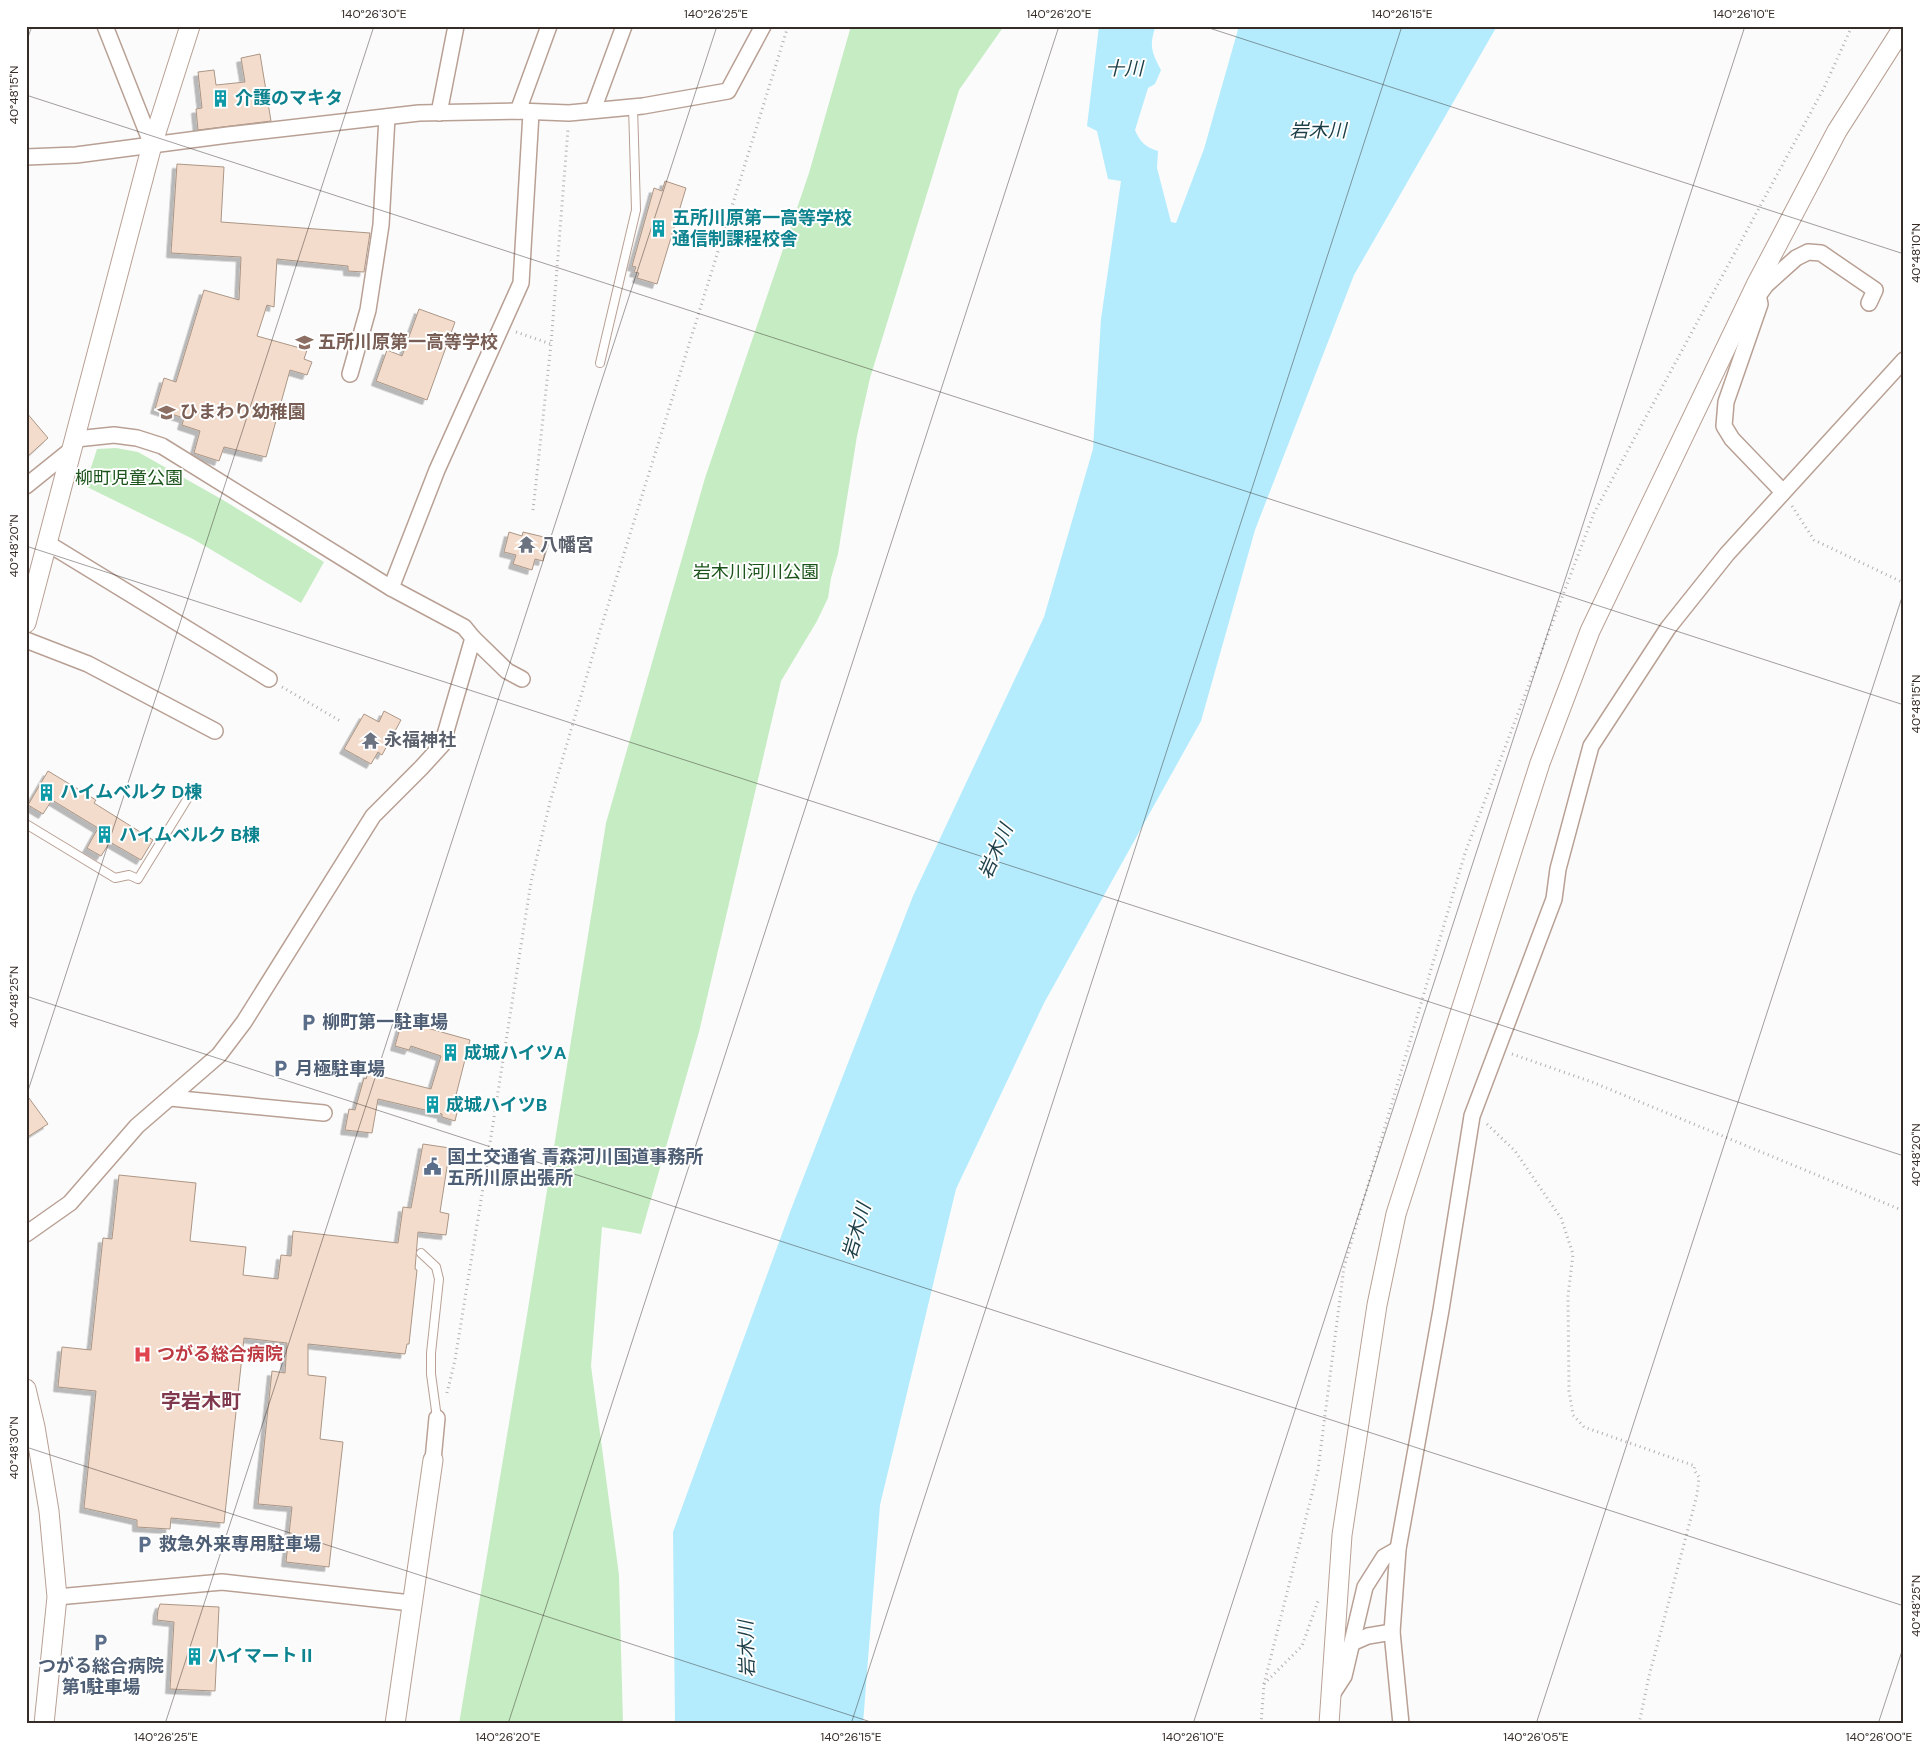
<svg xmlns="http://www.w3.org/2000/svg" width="1930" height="1750" font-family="'DM Sans','Noto Sans JP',sans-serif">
<defs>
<filter id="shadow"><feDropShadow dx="-4.5" dy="4.5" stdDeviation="0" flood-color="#0004"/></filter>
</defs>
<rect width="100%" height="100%" fill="#fbfbfb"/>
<g fill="#c6ecc3">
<polygon points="851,26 1004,26 959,90 870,378 857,436 838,554 831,578 828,598 817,621 781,681 699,1032 641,1234 602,1227 591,1366 619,1575 623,1724 459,1724 527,1315 606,823 705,478 809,173"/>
<polygon points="116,448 138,452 223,500 324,562 301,603 193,539 85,486 97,449"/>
</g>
<path fill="#b4ecfe" d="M1099,26H1163L1155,28C1149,46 1152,53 1161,70L1155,84L1148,88L1135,130C1140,142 1145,147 1158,151L1157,168L1171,222L1176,223L1204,149L1239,26H1497L1354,275L1255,530L1201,721L1044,1003L956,1189L880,1505L863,1724H675L673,1532L790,1212L913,896L1044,617L1093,449L1101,319L1121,181L1108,179L1097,131L1087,126Z"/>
<g fill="#f3dccb" stroke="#ab9686" filter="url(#shadow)">
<polygon points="260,54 271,121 198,130 196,109 202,108 198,72 214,70 216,85 245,82 241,58"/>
<polygon points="177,164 224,167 221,222 370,233 364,272 348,271 348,266 277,259 274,307 267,305 257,336 307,350 304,359 312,362 307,375 290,370 266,457 224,447 219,461 194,453 200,431 182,425 184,418 155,409 164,378 176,382 204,290 239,300 241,257 171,253"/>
<polygon points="665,181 686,188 657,284 637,278 639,273 634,272 636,267 632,266 654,188 662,191"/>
<polygon points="419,309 455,322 427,400 376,381 387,350 402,356"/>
<polygon points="26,412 48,438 26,458"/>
<polygon points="509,532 522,536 523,532 548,538 543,561 535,559 532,570 513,564 516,555 504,552"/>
<polygon points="384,711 401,720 382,755 378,752 371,764 344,749 364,714 379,722"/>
<polygon points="48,771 96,800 94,803 153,840 141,860 110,842 101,856 87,848 98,828 52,800 43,814 28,805"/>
<polygon points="402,1021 470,1040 456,1095 461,1096 455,1121 442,1117 442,1114 378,1099 372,1133 345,1130 349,1109 355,1110 364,1078 366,1079 368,1073 431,1089 441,1056 411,1046 409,1050 395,1046"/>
<polygon points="26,1094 48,1124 26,1138"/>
<polygon points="423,1144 450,1148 440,1212 449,1214 446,1235 418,1232 415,1269 417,1270 409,1344 407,1344 405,1354 308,1344 308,1375 326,1377 320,1439 343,1442 329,1567 286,1562 292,1507 258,1504 272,1371 285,1373 287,1343 244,1338 224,1523 171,1518 170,1529 137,1527 137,1520 84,1508 96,1391 58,1387 62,1347 91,1350 103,1238 112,1239 119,1175 196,1183 190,1241 246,1247 243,1275 278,1279 281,1255 291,1256 293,1231 398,1243 403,1207 411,1208"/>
<polygon points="160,1604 219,1607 215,1691 170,1689 174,1622 157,1620 158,1610"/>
</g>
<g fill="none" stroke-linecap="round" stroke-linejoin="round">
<defs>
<g id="service">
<polyline points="600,363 636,210 633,106"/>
<polyline points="26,824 115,878 129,875 138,879 194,788"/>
<polyline points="421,1253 436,1267 439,1279 431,1353 431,1374 437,1418"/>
</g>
<g id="minor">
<polyline points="105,26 152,145"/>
<polyline points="593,110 624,26"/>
<polyline points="518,111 549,26"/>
<polyline points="439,113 456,26"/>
<polyline points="26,157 76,155 228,135 419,113 518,111 569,113 643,106 728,91 763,26"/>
<polyline points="1756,285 1760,304 1726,402 1724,426 1732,439 1783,492"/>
<polyline points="1758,296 1766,285 1796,258 1808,252 1821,253 1875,290 1869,303"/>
<polyline points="350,374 368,310 381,225 387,117"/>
<polyline points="26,486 72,449"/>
<polyline points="47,543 269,679"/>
<polyline points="391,588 437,470 521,283 531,113"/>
<polyline points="473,638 507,671 522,679"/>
<polyline points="26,640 88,664 215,731"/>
<polyline points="170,1098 324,1113"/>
<polyline points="26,1234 70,1203 137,1126 219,1055 244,1022 373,816 421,768 442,745 473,638 464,627 391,588 162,446 137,438 114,435 76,439"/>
<polyline points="433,1460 437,1418"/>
<polyline points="57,1597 222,1582 411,1603"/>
<polyline points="1352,1643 1368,1636 1392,1632"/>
<polyline points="1331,1696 1344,1676 1365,1587 1384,1557 1398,1549"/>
<polyline points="1401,1724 1392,1632 1398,1549 1441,1310 1472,1116 1554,899 1558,869 1591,746 1668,628 1727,554 1904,360"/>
</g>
<g id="tertiary">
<polyline points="26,623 152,145 190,26"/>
<polyline points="26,1389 35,1427 49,1511 57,1597 44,1724"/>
<polyline points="395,1724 433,1460"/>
<polyline points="1329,1724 1342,1535 1377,1305 1396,1214 1540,763 1590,631 1756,285 1837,131 1904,26"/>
</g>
</defs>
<use href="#service" stroke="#b9a094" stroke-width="10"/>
<use href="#minor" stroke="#b9a094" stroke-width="18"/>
<use href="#tertiary" stroke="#b9a094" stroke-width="21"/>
<g stroke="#b3b0ae" stroke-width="3" stroke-dasharray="1 4" stroke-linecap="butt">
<polyline points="516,332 551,344"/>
<polyline points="1792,506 1814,540 1904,583"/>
<polyline points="533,510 551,344 568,129"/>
<polyline points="282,687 342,722"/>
<polyline points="1512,1054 1592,1082 1904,1211"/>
<polyline points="1487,1124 1515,1151 1561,1218 1573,1254 1568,1296 1569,1391 1573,1415 1584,1427 1695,1466 1694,1470 1699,1477 1697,1495 1649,1676 1639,1724"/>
<polyline points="447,1393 455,1360 482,1194 531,882 550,802 599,634 788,26"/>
<polyline points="1264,1684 1302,1646 1318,1601"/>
<polyline points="1261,1724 1264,1684 1318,1470 1344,1267 1465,853 1594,513 1824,88 1852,26"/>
</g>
<use href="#service" stroke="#fff" stroke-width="8"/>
<use href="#minor" stroke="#fff" stroke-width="15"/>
<use href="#tertiary" stroke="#fff" stroke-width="19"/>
</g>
<path fill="none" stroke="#362c27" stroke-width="1" stroke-opacity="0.45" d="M1203,26L1904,254M26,43L32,26M26,95L1904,705M26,546L1904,1156M26,996L1904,1606M26,1097L374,26M26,1447L877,1724M165,1724L717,26M508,1724L1059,26M851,1724L1402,26M1193,1724L1745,26M1536,1724L1904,591M1878,1724L1904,1645"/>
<defs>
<symbol id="building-bare" viewBox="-9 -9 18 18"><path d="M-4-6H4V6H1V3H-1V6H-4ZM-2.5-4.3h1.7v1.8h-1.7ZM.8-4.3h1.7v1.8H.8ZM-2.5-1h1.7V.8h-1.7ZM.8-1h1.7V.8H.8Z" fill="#0f9aa8" stroke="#fff" stroke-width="2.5" paint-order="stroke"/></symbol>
<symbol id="school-bare" viewBox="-9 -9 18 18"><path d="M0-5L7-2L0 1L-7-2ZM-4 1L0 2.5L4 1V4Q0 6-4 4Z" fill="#8d6e63" stroke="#fff" stroke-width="2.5" paint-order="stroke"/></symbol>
<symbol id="temple-bare" viewBox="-9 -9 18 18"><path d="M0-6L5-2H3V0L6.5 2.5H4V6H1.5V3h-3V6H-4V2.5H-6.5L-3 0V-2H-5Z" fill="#6b7280" stroke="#fff" stroke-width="2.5" paint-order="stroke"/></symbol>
<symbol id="parking-bare" viewBox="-9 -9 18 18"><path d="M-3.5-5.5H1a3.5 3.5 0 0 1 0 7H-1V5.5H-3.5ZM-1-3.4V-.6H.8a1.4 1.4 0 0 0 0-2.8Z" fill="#5c6f8a" stroke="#fff" stroke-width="2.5" paint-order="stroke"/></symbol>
<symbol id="civic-bare" viewBox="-9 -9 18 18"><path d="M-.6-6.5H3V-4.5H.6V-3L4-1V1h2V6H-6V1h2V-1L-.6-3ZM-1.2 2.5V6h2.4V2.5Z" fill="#5c6f8a" stroke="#fff" stroke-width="2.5" paint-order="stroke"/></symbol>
<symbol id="hospital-bare" viewBox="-9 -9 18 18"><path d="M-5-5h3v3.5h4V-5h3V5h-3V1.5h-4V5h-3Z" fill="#e0444e" stroke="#fff" stroke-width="2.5" paint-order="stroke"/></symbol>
</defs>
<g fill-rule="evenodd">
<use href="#building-bare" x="208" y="86" width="25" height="25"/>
<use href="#building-bare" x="646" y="216" width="25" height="25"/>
<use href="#school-bare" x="292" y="330" width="25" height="25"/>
<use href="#school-bare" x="154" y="400" width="25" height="25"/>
<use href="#temple-bare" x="514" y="532" width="25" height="25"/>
<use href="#temple-bare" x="358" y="728" width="25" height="25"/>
<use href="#building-bare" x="34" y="780" width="25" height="25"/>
<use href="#building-bare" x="92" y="822" width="25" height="25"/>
<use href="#parking-bare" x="296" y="1010" width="25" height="25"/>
<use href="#building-bare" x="438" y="1040" width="25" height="25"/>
<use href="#parking-bare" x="268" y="1056" width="25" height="25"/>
<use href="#building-bare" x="420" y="1092" width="25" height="25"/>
<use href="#civic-bare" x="420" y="1154" width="25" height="25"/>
<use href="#hospital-bare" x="130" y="1342" width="25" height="25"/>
<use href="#parking-bare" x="132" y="1532" width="25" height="25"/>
<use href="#parking-bare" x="88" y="1630" width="25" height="25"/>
<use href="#building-bare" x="182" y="1644" width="25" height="25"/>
</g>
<g text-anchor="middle" stroke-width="4" stroke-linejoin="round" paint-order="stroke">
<g font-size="18" font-weight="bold" fill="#0d838f" stroke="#fff" text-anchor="start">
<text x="235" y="104">介護のマキタ</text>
<text x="672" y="224">五所川原第一高等学校<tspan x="672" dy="21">通信制課程校舎</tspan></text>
<text x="60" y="798">ハイムベルク D棟</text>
<text x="119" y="841">ハイムベルク B棟</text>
<text x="464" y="1059">成城ハイツA</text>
<text x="446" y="1111">成城ハイツB</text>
<text x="208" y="1662">ハイマートⅡ</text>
</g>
<g font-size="18" font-weight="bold" fill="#785e54" stroke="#fff" text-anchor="start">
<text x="318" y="348">五所川原第一高等学校</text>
<text x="180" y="418">ひまわり幼稚園</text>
</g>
<g font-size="18" fill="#1b541a" stroke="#fff">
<text x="129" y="484">柳町児童公園</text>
<text x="756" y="578">岩木川河川公園</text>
</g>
<g font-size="18" font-weight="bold" fill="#5b616d" stroke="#fff" text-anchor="start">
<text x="540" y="551">八幡宮</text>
<text x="384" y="746">永福神社</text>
</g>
<g font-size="18" font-weight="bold" fill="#4e5e75" stroke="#fff" text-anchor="start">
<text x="322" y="1028">柳町第一駐車場</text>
<text x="295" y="1075">月極駐車場</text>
<text x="447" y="1163">国土交通省 青森河川国道事務所<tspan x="447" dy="21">五所川原出張所</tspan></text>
<text x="159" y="1550">救急外来専用駐車場</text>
<text x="101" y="1672" text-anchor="middle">つがる総合病院<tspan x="101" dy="21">第1駐車場</tspan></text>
</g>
<g font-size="18" font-weight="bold" fill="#be3a42" stroke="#fff" text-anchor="start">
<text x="157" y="1360">つがる総合病院</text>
</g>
<g font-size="19" font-style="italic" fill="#1c3e47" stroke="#fff">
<text x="1124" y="75">十川</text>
<text x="1318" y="137">岩木川</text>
<text transform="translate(995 851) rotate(-66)" y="7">岩木川</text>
<text transform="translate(856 1231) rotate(-74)" y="7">岩木川</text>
<text transform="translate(746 1649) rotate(-92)" y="7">岩木川</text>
</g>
<g font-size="20" font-weight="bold" fill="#80394c" stroke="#fff">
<text x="201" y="1408">字岩木町</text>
</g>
</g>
<rect width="1930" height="1750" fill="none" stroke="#ffffff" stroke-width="55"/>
<rect x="28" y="28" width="1874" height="1694" fill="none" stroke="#362c27" stroke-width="2"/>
<g font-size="12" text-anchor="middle" fill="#362c27">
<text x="374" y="18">140°26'30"E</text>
<text x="716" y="18">140°26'25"E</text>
<text x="1059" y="18">140°26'20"E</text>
<text x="1402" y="18">140°26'15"E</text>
<text x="1744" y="18">140°26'10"E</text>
<text transform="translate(14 95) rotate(-90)" y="4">40°48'15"N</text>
<text transform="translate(1916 253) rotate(-90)" y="4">40°48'10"N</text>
<text transform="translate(14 546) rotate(-90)" y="4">40°48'20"N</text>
<text transform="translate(1916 704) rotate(-90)" y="4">40°48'15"N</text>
<text transform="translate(14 997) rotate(-90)" y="4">40°48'25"N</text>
<text transform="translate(1916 1155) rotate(-90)" y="4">40°48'20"N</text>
<text transform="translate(14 1448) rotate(-90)" y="4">40°48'30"N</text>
<text transform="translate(1916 1606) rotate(-90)" y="4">40°48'25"N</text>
<text x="166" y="1741">140°26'25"E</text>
<text x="508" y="1741">140°26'20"E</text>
<text x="851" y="1741">140°26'15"E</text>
<text x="1193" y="1741">140°26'10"E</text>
<text x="1536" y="1741">140°26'05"E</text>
<text x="1879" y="1741">140°26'00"E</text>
</g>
</svg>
